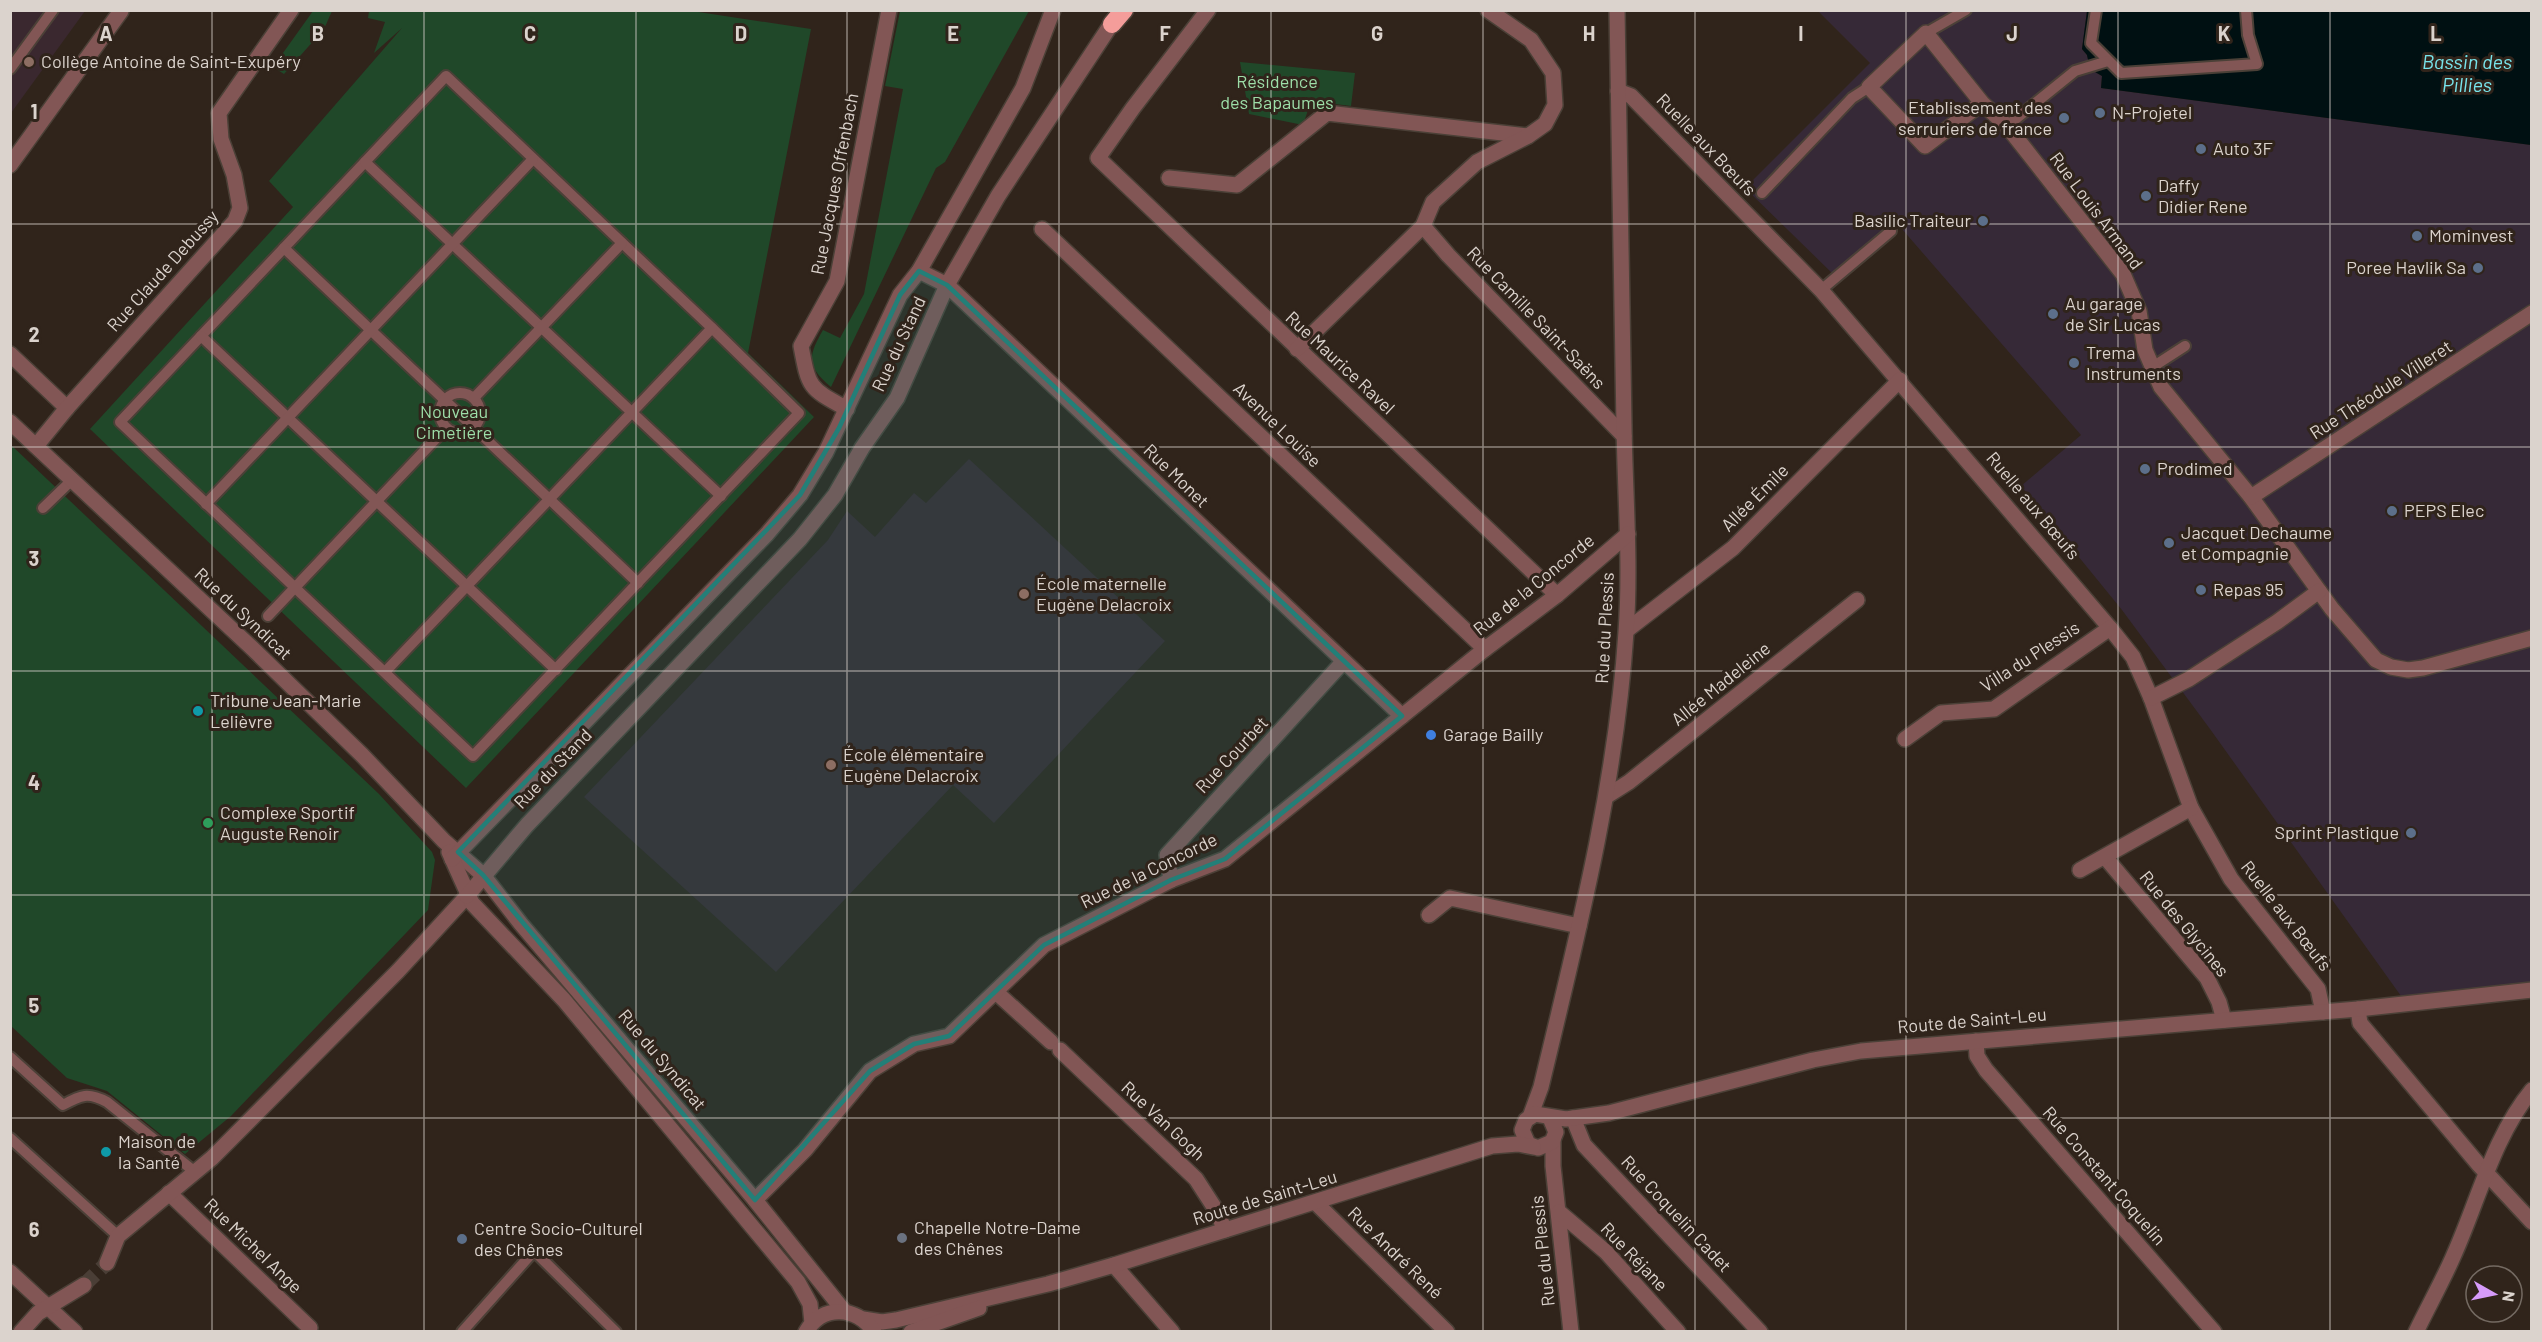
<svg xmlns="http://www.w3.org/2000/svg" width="2542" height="1342" font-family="Barlow,sans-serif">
<rect width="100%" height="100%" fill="#30241b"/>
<polygon fill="#362937" points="1818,11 2087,11 2082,49 2087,55 2090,69 2102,76 2101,88 2531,145 2531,983 2401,996 2210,729 2122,610 2021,486 2081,435 1895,221 1834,275 1745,188 1870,63"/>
<g fill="#3a282f">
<polygon points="11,11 85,11 11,113"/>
<polygon points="969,459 1165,641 994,823 953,785 776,972 584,797 828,540 847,511 875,537 914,493 926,503"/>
</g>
<g fill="#204829">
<polygon points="313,11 332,11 324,29 284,74 273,67"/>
<polygon points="369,11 692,11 811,29 748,353 814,417 466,788 90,429 293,207 269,181 402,28 374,53 385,22 368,18"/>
<path d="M900,11H1029L945,162L936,168L831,387C806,366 808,356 823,330L840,338L864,294L903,89L885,86Z"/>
<polygon points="1240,62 1355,73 1351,106 1311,101 1303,125 1249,114"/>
<polygon points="10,444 379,794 432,852 435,860 428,910 231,1116 185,1154 107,1091 67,1078 11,1026"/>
</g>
<polygon fill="#001012" points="2087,11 2531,11 2531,145 2101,88 2102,76 2090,69 2087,55 2082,49"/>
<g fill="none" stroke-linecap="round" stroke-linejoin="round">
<polyline stroke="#4a3e36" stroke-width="15" stroke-dasharray="15 8" stroke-linecap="butt" points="84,1285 107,1263"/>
<defs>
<g id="service">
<polyline points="2096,10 2091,43 2121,73 2257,64 2248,35 2246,10"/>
<polyline points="1926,33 1966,10"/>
<polyline points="10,69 53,10"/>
<polygon points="446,76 712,328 799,413 473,756 120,422"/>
<polyline points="2007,126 2075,71 2108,61"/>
<polyline points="365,162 721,496"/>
<polyline points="1762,193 1852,98 1869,87"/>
<polyline points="284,248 638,583"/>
<polyline points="1821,290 1891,231"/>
<polyline points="201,336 556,670"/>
<polyline points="2151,368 2185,346"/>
<circle cx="460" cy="413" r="20"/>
<polyline points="474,398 622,243"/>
<polyline points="206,504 533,159"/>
<polyline points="43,508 72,480"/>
<polyline points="268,616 446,428"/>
<polyline points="385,672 712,328"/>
<path d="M10,1057L63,1105C81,1095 88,1092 107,1102L195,1172"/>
<polyline points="10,1138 118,1236"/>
<polyline points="462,1332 534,1251 616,1332"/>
</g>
<g id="pedestrian">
<polyline points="1169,178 1237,185 1327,113 1528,136"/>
<polyline points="169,1193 310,1328"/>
</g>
<g id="minor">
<polyline points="1208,10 1133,108 1098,158 1557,595"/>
<polyline points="1618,91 1631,96 1821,290 2110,628 2133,657 2151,698 2191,808 2231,879 2318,989 2323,1012"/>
<polyline points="1982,103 1925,146 1869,87 1926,33 1982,103 2007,126 2123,274 2139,311 2145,350 2161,387 2251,497 2332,609 2376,660 2391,667 2408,670 2423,668 2532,638"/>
<polyline points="10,165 121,11"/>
<polyline points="1423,226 1448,255 1624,436"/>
<polyline points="1042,229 1485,649"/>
<polyline points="919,271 947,285 1402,716"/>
<polyline points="1297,349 1423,226 1433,202 1477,162 1528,136 1545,124 1555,105 1553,73 1531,40 1488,10"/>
<polyline points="10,354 67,408"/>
<path d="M847,409C809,388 809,389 801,346L837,281L889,10"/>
<polyline points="36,446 67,408 235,221 240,208 234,175 221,139 219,113 291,10"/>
<polyline points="2251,497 2532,313"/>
<polyline points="1627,630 1733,548 1900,380"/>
<polyline points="2151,698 2189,679 2277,622 2319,591"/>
<polyline points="1905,739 1941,713 1994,709 2110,628"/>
<polyline points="1607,796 1629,782 1857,600"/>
<polyline points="2105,857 2207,978 2219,1002 2224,1020"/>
<polyline points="2080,870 2191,808"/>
<polyline points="1171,880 1167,855 1343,662"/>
<polyline points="1429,915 1450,898 1579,926"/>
<polyline points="997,993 1051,1042"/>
<polyline points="2358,1009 2360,1023 2479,1165 2532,1222"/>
<polyline points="1976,1041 1977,1056 1986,1070 2214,1332"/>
<polyline points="1060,1050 1196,1179 1216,1210 1225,1230"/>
<path d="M1530,1117L1541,1087C1577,937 1616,786 1626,632C1631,563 1625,494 1624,425C1622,287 1619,149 1617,10"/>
<polyline points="1573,1118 1584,1145 1760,1332"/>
<polyline points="1553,1140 1553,1166 1571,1332"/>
<polyline points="755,1200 805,1150 870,1071 914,1044 949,1036 1044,945 1171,880 1225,859 1485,649 1557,595 1628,534"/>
<polyline points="1316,1203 1447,1332"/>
<polyline points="1559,1212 1606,1252 1678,1332"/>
<polyline points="107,1263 118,1236 212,1158 398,971 467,896"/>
<polyline points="1114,1265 1172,1332"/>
<polyline points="10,1272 75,1332"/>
<polyline points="21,1332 38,1313 84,1285"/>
<path d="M2416,1332C2428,1307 2442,1282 2453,1257C2478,1202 2493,1137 2532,1090"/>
</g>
<g id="tertiary">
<polyline points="10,422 252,648 362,755 444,841 483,875 521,924 755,1200 844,1311"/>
<polyline points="449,852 472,903 564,1000 798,1282 810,1304 812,1323"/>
<polyline points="452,859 767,534 800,495 826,452 900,295 919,271 1023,88 1053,10"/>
<polyline points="467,896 527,825 800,539 835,495 862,448 897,398 947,285 998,196 1118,14"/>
<polyline points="1550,1118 1556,1132 1552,1142 1538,1148 1528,1144 1522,1130 1526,1120 1535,1114 1566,1119 1609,1113 1813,1060 1861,1051 2358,1009 2532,990"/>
<polyline points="863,1319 882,1322 896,1320 1048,1284 1114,1265 1492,1146 1518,1144 1533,1147"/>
<path d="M806,1332C822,1304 857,1306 874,1332"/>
<polyline points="911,1332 979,1308"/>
</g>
<polyline id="motorway" points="1112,24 1124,10"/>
</defs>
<use href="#service" stroke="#4b4037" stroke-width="14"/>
<use href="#pedestrian" stroke="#4b4037" stroke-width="18"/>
<use href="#minor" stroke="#4b4037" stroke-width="18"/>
<use href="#tertiary" stroke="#4b4037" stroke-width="18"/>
<use href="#motorway" stroke="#4b4037" stroke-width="21"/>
<use href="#service" stroke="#825655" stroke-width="10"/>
<use href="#pedestrian" stroke="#825655" stroke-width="15"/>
<use href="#minor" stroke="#825655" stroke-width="15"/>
<use href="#tertiary" stroke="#825655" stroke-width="15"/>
<use href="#motorway" stroke="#f49d9a" stroke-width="18"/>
</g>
<path fill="#237f78" fill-opacity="0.2" stroke="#237f78" stroke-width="4.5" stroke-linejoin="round" d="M919,271L947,285L1402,716L1225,859L1171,880L1044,945L949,1036L914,1044L870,1071L755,1200L483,875L458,852L800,495L839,428L900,295Z"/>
<path fill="none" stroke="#dbd3cd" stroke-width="1.5" stroke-opacity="0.55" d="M212,10V1332M424,10V1332M636,10V1332M847,10V1332M1059,10V1332M1271,10V1332M1483,10V1332M1695,10V1332M1906,10V1332M2118,10V1332M2330,10V1332M10,224H2532M10,447H2532M10,671H2532M10,895H2532M10,1118H2532"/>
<g fill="#8d6e63" stroke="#30241b" stroke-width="2">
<circle cx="29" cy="62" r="6"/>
<circle cx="1024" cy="594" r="6"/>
<circle cx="831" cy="765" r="6"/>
</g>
<g fill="#5c6f8a" stroke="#30241b" stroke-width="2">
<circle cx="2100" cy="113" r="6"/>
<circle cx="2064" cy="118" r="6"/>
<circle cx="2201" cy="149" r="6"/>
<circle cx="2146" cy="196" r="6"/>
<circle cx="1983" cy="221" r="6"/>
<circle cx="2417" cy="236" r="6"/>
<circle cx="2478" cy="268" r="6"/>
<circle cx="2053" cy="314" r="6"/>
<circle cx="2074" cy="363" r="6"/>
<circle cx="2145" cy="469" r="6"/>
<circle cx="2392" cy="511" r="6"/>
<circle cx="2169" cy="543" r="6"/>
<circle cx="2201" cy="590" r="6"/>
<circle cx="2411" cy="833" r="6"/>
<circle cx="462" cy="1239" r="6"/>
</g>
<g fill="#0f9aa8" stroke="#30241b" stroke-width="2">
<circle cx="198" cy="711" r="6"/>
<circle cx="106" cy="1152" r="6"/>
</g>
<circle fill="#3f7fe0" stroke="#30241b" stroke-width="2" cx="1431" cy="735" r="6"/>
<circle fill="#2e9e5b" stroke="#30241b" stroke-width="2" cx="208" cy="823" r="6"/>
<circle fill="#6b7280" stroke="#30241b" stroke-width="2" cx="902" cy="1238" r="6"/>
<g text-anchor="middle" stroke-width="6" stroke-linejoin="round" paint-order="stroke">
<g font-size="18" fill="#dbd3cd" stroke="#30241b" text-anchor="start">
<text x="41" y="68">Collège Antoine de Saint-Exupéry</text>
<text x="2052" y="114" text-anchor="end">Etablissement des<tspan x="2052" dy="21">serruriers de france</tspan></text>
<text x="2112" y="119">N-Projetel</text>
<text x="2213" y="155">Auto 3F</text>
<text x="2158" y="192">Daffy<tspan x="2158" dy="21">Didier Rene</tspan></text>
<text x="1971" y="227" text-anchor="end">Basilic Traiteur</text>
<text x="2429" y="242">Mominvest</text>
<text x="2466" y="274" text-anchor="end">Poree Havlik Sa</text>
<text x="2065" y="310">Au garage<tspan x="2065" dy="21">de Sir Lucas</tspan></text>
<text x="2086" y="359">Trema<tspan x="2086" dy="21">Instruments</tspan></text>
<text x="2157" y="475">Prodimed</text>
<text x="2404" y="517">PEPS Elec</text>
<text x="2181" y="539">Jacquet Dechaume<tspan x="2181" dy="21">et Compagnie</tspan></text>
<text x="1036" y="590">École maternelle<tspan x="1036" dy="21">Eugène Delacroix</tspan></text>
<text x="2213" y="596">Repas 95</text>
<text x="210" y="707">Tribune Jean-Marie<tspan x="210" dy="21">Lelièvre</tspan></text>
<text x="1443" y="741">Garage Bailly</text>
<text x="843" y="761">École élémentaire<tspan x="843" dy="21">Eugène Delacroix</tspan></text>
<text x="220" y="819">Complexe Sportif<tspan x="220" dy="21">Auguste Renoir</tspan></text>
<text x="2399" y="839" text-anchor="end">Sprint Plastique</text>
<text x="118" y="1148">Maison de<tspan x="118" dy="21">la Santé</tspan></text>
<text x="914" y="1234">Chapelle Notre-Dame<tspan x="914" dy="21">des Chênes</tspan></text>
<text x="474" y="1235">Centre Socio-Culturel<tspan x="474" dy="21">des Chênes</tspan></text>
</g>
<g font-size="18" fill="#9ddea8" stroke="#30241b">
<text x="1277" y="88">Résidence<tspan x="1277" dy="21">des Bapaumes</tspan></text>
<text x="454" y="418">Nouveau<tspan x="454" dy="21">Cimetière</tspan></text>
</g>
<g font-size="18" fill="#dbd3cd" stroke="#30241b">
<text transform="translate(1706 145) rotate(46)" y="6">Ruelle aux Bœufs</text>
<text transform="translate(835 184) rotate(-79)" y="6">Rue Jacques Offenbach</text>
<text transform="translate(2096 211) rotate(53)" y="6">Rue Louis Armand</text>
<text transform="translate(163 271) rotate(-48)" y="6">Rue Claude Debussy</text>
<text transform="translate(1536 318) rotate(46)" y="6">Rue Camille Saint-Saëns</text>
<text transform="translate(899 344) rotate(-65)" y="6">Rue du Stand</text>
<text transform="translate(1340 363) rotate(43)" y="6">Rue Maurice Ravel</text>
<text transform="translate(2381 390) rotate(-33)" y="6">Rue Théodule Villeret</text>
<text transform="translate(1277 425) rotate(44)" y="6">Avenue Louise</text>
<text transform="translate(1176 476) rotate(44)" y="6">Rue Monet</text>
<text transform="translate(1755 498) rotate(-45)" y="6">Allée Émile</text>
<text transform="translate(2033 506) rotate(50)" y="6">Ruelle aux Bœufs</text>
<text transform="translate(1534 585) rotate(-39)" y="6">Rue de la Concorde</text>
<text transform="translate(243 614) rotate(43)" y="6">Rue du Syndicat</text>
<text transform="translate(1605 628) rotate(-87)" y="6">Rue du Plessis</text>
<text transform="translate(2030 657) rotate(-33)" y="6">Villa du Plessis</text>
<text transform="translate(1721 684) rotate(-39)" y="6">Allée Madeleine</text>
<text transform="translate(1232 755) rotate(-47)" y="6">Rue Courbet</text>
<text transform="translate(553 769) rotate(-46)" y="6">Rue du Stand</text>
<text transform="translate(1149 871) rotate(-26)" y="6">Rue de la Concorde</text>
<text transform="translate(2286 916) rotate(52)" y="6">Ruelle aux Bœufs</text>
<text transform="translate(2184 924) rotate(51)" y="6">Rue des Glycines</text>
<text transform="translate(1972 1021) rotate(-5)" y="6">Route de Saint-Leu</text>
<text transform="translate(662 1060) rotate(50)" y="6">Rue du Syndicat</text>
<text transform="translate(1163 1121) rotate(43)" y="6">Rue Van Gogh</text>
<text transform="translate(2104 1176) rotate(49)" y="6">Rue Constant Coquelin</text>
<text transform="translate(1265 1198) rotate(-17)" y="6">Route de Saint-Leu</text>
<text transform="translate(1676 1214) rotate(47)" y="6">Rue Coquelin Cadet</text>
<text transform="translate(253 1246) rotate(44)" y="6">Rue Michel Ange</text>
<text transform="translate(1543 1251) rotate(-96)" y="6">Rue du Plessis</text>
<text transform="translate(1395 1253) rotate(44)" y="6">Rue André René</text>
<text transform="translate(1634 1257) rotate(46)" y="6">Rue Réjane</text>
</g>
<g font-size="20" font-style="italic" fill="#78e4eb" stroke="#30241b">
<text x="2467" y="69">Bassin des<tspan x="2467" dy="23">Pillies</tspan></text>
</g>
</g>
<g font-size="20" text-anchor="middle" font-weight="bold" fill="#dbd3cd" stroke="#30241b" stroke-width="6" stroke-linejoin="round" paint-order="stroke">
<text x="106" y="41">A</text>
<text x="318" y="41">B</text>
<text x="530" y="41">C</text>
<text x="741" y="41">D</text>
<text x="953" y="41">E</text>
<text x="1165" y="41">F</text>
<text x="1377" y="41">G</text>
<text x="1589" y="41">H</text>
<text x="1801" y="41">I</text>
<text x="2012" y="41">J</text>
<text x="2224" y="41">K</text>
<text x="2436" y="41">L</text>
<text x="34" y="119">1</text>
<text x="34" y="342">2</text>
<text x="34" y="566">3</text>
<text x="34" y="790">4</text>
<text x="34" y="1013">5</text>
<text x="34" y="1237">6</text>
</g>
<rect width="2542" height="1342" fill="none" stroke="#dbd3cd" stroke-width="24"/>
<g transform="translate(2494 1294) rotate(99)"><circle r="28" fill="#30241b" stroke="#746a62" stroke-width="1.5"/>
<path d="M0-4.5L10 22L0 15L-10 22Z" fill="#d69bfa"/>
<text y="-9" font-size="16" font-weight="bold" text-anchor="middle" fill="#dbd3cd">N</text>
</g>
</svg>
